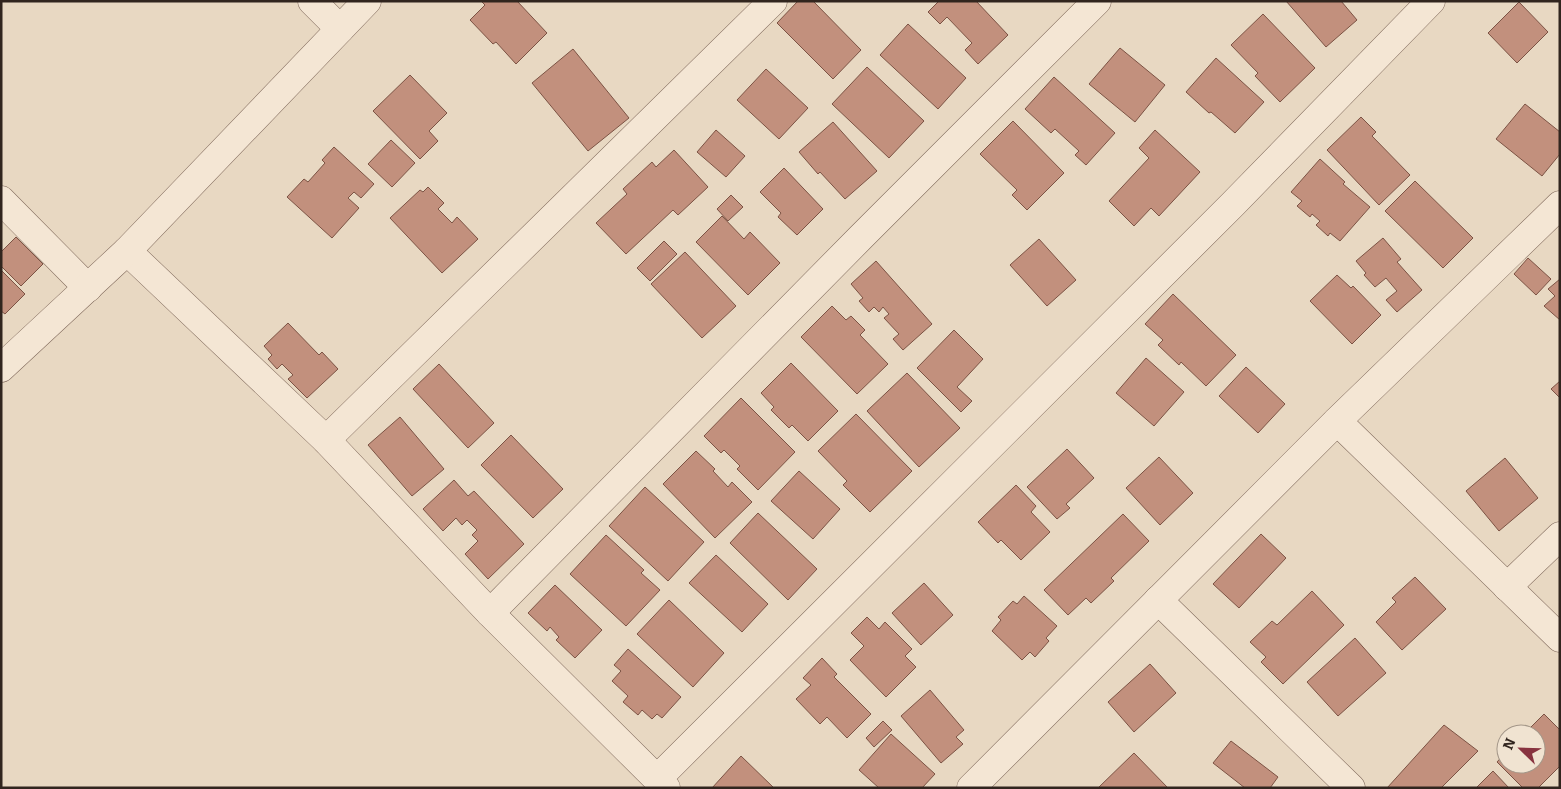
<svg xmlns="http://www.w3.org/2000/svg" width="1561" height="789" font-family="Bitter,serif">
<rect width="100%" height="100%" fill="#e8d8c2"/>
<g fill="#c2907d" stroke="#7c5344">
<polygon points="481,1 517,1 547,33 516,64 496,42 493,44 470,20 485,5"/>
<polygon points="798,1 813,1 861,50 833,79 777,23"/>
<polygon points="939,1 976,1 1008,35 978,64 965,50 972,43 947,17 940,24 928,12"/>
<polygon points="1286,1 1341,1 1357,20 1326,47"/>
<polygon points="1519,2 1548,32 1517,63 1488,33"/>
<polygon points="1263,14 1315,68 1280,102 1255,76 1258,73 1231,45"/>
<polygon points="908,24 966,78 938,109 880,55"/>
<polygon points="1120,48 1165,85 1135,122 1089,84"/>
<polygon points="573,49 629,118 588,151 532,83"/>
<polygon points="1216,58 1264,102 1235,133 1211,112 1209,113 1186,92"/>
<polygon points="867,67 924,121 889,158 832,104"/>
<polygon points="766,69 808,108 779,139 737,100"/>
<polygon points="410,75 447,113 429,131 438,141 420,159 373,111"/>
<polygon points="1054,77 1115,133 1086,165 1075,155 1079,151 1055,129 1051,133 1025,109"/>
<polygon points="1525,104 1560,132 1560,154 1542,176 1496,139"/>
<polygon points="1361,117 1376,132 1372,136 1410,175 1379,205 1327,150"/>
<polygon points="1013,121 1064,173 1027,210 1012,195 1017,190 980,154"/>
<polygon points="833,122 877,171 845,199 820,172 818,174 799,152"/>
<polygon points="716,130 745,156 726,177 697,152"/>
<polygon points="1155,130 1200,172 1159,216 1151,208 1134,226 1109,201 1149,158 1139,148"/>
<polygon points="391,140 415,163 392,187 368,164"/>
<polygon points="334,147 374,184 361,198 354,192 348,198 359,208 332,238 287,197 304,179 308,182 325,163 322,160"/>
<polygon points="674,150 708,187 678,215 673,210 626,254 596,223 627,194 623,189 652,162 656,167"/>
<polygon points="1320,159 1345,182 1343,184 1370,207 1340,241 1330,233 1328,236 1316,225 1320,221 1312,214 1310,217 1297,206 1302,201 1291,192"/>
<polygon points="784,168 823,209 797,235 778,217 781,213 760,192"/>
<polygon points="1415,181 1473,238 1443,268 1385,211"/>
<polygon points="428,187 444,203 438,209 452,223 457,217 478,239 442,273 390,218 420,190 423,192"/>
<polygon points="731,195 743,207 728,221 717,209"/>
<polygon points="722,216 744,239 750,232 780,263 748,295 696,242"/>
<polygon points="16,237 43,264 21,286 1,266 1,252"/>
<polygon points="1383,238 1401,259 1397,262 1422,290 1397,312 1386,300 1397,291 1386,278 1375,287 1364,275 1366,273 1356,261"/>
<polygon points="1039,239 1076,280 1047,306 1010,265"/>
<polygon points="664,241 677,254 650,281 637,268"/>
<polygon points="685,252 736,306 702,338 651,284"/>
<polygon points="1528,258 1551,279 1536,295 1514,274"/>
<polygon points="876,261 932,324 903,350 893,339 899,334 884,318 889,314 883,307 879,312 874,307 869,312 859,301 863,298 851,284"/>
<polygon points="1,270 25,294 5,314 1,311"/>
<polygon points="1337,275 1351,288 1353,286 1381,315 1352,344 1310,301"/>
<polygon points="1560,279 1560,320 1544,306 1555,296 1548,289"/>
<polygon points="1173,294 1236,355 1206,386 1181,362 1179,365 1158,345 1163,340 1145,324"/>
<polygon points="832,306 846,320 851,316 865,330 860,335 888,364 857,394 801,337"/>
<polygon points="288,323 319,355 322,352 338,369 307,398 288,379 293,375 282,364 277,369 268,359 272,355 264,346"/>
<polygon points="954,330 983,359 957,387 972,401 961,412 917,368"/>
<polygon points="1146,358 1184,392 1154,426 1116,393"/>
<polygon points="791,363 838,411 808,441 792,425 789,428 771,410 774,407 761,393"/>
<polygon points="439,364 494,423 468,448 413,389"/>
<polygon points="1246,367 1285,404 1258,433 1219,396"/>
<polygon points="907,373 960,428 919,467 867,411"/>
<polygon points="1560,381 1560,398 1551,389"/>
<polygon points="741,398 795,452 758,490 737,469 740,466 724,450 721,453 704,436"/>
<polygon points="856,414 912,471 870,512 843,485 847,481 818,451"/>
<polygon points="400,417 444,469 412,496 368,445"/>
<polygon points="511,435 563,489 533,518 481,465"/>
<polygon points="1067,449 1094,478 1066,504 1070,508 1057,519 1027,487"/>
<polygon points="696,451 715,469 713,471 728,487 732,482 752,502 715,538 663,484"/>
<polygon points="1159,457 1193,493 1160,525 1126,488"/>
<polygon points="1505,458 1538,498 1499,531 1466,491"/>
<polygon points="799,471 840,509 813,539 771,501"/>
<polygon points="454,480 468,496 474,491 524,544 488,579 465,554 478,541 472,535 477,530 467,520 462,525 456,518 443,531 423,509"/>
<polygon points="1016,485 1036,506 1031,512 1050,532 1021,560 1001,540 998,543 978,522"/>
<polygon points="645,487 704,542 668,581 609,526"/>
<polygon points="758,513 817,569 788,600 730,543"/>
<polygon points="1123,514 1149,541 1111,578 1114,581 1091,603 1086,598 1068,615 1044,590"/>
<polygon points="1261,534 1286,558 1239,608 1213,584"/>
<polygon points="606,535 644,570 641,573 660,590 626,626 570,574"/>
<polygon points="716,555 768,604 742,632 689,583"/>
<polygon points="1415,577 1446,609 1402,650 1376,622 1396,602 1392,598"/>
<polygon points="924,583 953,615 921,645 892,613"/>
<polygon points="555,585 602,630 575,658 556,640 559,637 550,627 547,631 528,613"/>
<polygon points="1312,591 1344,625 1283,684 1261,662 1266,657 1250,642 1272,621 1277,625"/>
<polygon points="1024,596 1057,626 1046,638 1049,641 1035,657 1030,652 1022,660 992,631 1001,620 998,617 1013,601 1017,604"/>
<polygon points="669,600 724,653 693,687 637,634"/>
<polygon points="867,617 879,629 885,622 912,649 905,656 916,667 886,697 850,660 864,646 851,633"/>
<polygon points="1355,638 1386,673 1338,716 1307,682"/>
<polygon points="628,649 681,697 662,718 657,714 652,719 642,710 638,715 623,702 628,696 612,681 621,671 614,665"/>
<polygon points="822,658 837,674 834,677 871,714 847,738 827,717 820,724 796,699 811,685 803,678"/>
<polygon points="1150,664 1176,693 1134,732 1108,702"/>
<polygon points="930,690 964,730 956,737 963,744 941,763 901,716"/>
<polygon points="1544,714 1560,730 1560,766 1538,788 1523,788 1497,762 1506,752 1506,764 1536,764 1536,734 1524,734"/>
<polygon points="883,721 892,730 874,747 866,738"/>
<polygon points="1444,725 1478,751 1441,788 1387,788"/>
<polygon points="891,734 935,774 922,788 879,788 859,770"/>
<polygon points="1231,741 1278,777 1270,788 1245,788 1213,763"/>
<polygon points="1134,753 1168,788 1098,788"/>
<polygon points="741,756 774,788 712,788"/>
<polygon points="1493,771 1509,788 1476,788"/>
</g>
<g fill="none" stroke-linecap="round" stroke-linejoin="round">
<defs>
<g id="street">
<polyline points="312,1 340,29"/>
<polyline points="1,200 88,288"/>
<polyline points="127,251 326,440 490,613 666,788"/>
<polyline points="1,368 127,251 367,1"/>
<polyline points="1337,421 1560,638"/>
<polyline points="326,440 773,1"/>
<polyline points="1507,587 1560,536"/>
<polyline points="1158,600 1351,788"/>
<polyline points="490,613 861,237 1097,1"/>
<polyline points="657,779 1233,204 1431,1"/>
<polyline points="971,788 1337,421 1560,205"/>
</g>
</defs>
<use href="#street" stroke="#806a5c" stroke-width="29"/>
<use href="#street" stroke="#f4e6d4" stroke-width="28"/>
</g>
<rect width="1561" height="789" fill="none" stroke="#31251e" stroke-width="5"/>
<g transform="translate(1521 749) rotate(293)"><circle r="24" fill="#f0e3d1" stroke="#a49789"/>
<path d="M0-4L9 19L0 12L-9 19Z" fill="#88333f"/>
<text y="-8" font-size="14" font-weight="bold" text-anchor="middle" fill="#31251e">N</text>
</g>
</svg>
